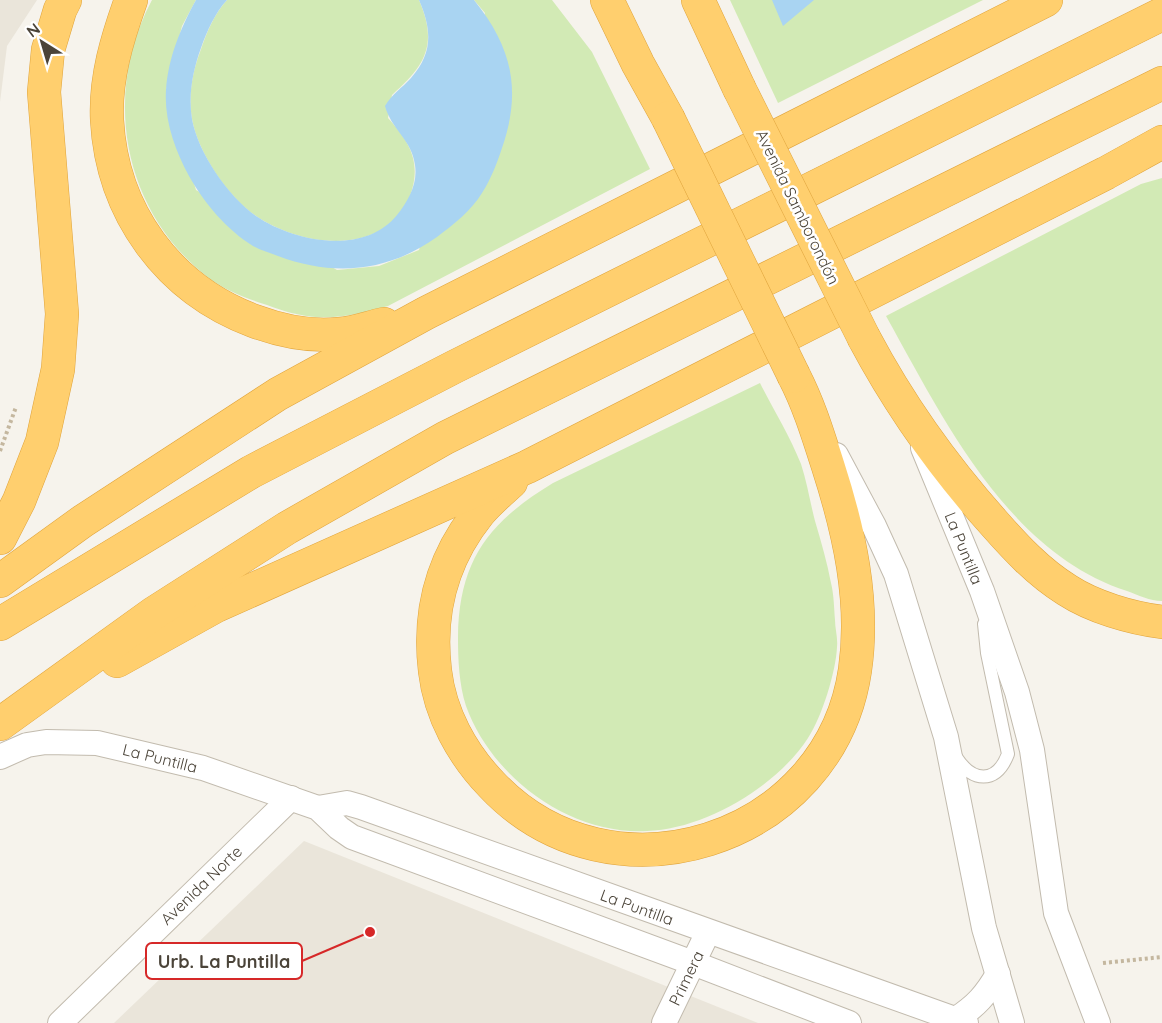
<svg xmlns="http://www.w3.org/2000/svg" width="1162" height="1023" font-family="Quicksand,sans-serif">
<rect width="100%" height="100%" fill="#f6f3ec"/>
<g fill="#eae5da">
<polygon points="0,0 37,0 7,46 0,102"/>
<polygon points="304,841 758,1023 114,1023"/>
</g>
<g fill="#d2eab5">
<path d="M152,0H196L182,26L166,90L196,190L337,270L379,266L419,250L485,13L474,0H552L592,52L650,169L388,306C365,312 341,319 316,317C300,316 283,311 267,305C248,299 227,291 210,279C123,213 101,95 152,0Z"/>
<path d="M227,0H419C438,44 426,65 392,95L388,118C410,142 422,163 410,196C385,258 301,247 256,216C228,197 198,153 192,119C188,97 192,73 200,52C206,34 214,14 227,0Z"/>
<polygon points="730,0 983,0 778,103"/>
<path d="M1162,178V601C1150,601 1138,595 1127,591C1007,552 943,418 886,316L1141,184Z"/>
<path d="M760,383C773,409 790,436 801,464C807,482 810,502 815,521C821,541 827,562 831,583C834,595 834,608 835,620C835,629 838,638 837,647C836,671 822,717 808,738C777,786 706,829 647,831C570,835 492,778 466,706C459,684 458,660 458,637C459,560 489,522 553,483Z"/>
</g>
<g fill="#a9d4f2">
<path d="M196,0H227C215,13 207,31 201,48C193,70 188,95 192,119C198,153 228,196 256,216C294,242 364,256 397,215C408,201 418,184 415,165C412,140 391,129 385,106C392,94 402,88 411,78C433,53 432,30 419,0H474C512,47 522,90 502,148C497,163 491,179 482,193C472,210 453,225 437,237C388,272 334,277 278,256C270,253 260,250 253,246C227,230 204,203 189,176C175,150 164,120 166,90C168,58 181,27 196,0Z"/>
<polygon points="772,0 814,0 783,26"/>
</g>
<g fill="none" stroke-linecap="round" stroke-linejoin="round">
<defs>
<path id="lane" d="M956,757C972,782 996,785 1008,754L987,653L984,624"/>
<g id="street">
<polyline points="923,448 982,591 1017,692 1032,750 1056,913 1098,1023"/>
<polyline points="836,455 874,526 896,574 946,737 984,928 1012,1023"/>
<polyline points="0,757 27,745 46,742 97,743 203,768 318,808 339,828 352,837 693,963 849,1023"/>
<polyline points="318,808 347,803 361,807 966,1023"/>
<path d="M956,1019C976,1006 986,995 998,974"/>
<polyline points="60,1023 291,798"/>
<polyline points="664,1023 708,932"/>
</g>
<g id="highway">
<path d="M131,0C117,39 105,78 107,120C112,212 168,289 254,321C281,331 311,337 339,334C354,333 370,327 384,324"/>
<polyline points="607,0 638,64 668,118"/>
<polyline points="698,0 739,88"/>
<path d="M864,338C899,404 943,466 993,522C1015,547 1038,572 1067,590C1093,607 1131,618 1162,622"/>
<path d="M511,482C500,492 488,502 479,513C442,559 428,613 435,671C440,714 462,754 492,785C611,911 830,842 855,670C865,601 849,531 828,466C818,435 809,405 794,376"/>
<polyline points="0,538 19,501 42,442 58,369 62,314 44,92 48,50 60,10 65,0"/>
<polyline points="0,581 83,521 278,394 426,313 1046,0"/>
<polyline points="0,624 251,472 454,367 1162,14"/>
<polyline points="117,661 216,606 527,467 1106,173 1162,142"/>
<polyline points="0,724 154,613 287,528 445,438 1162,83"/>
</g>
</defs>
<use href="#lane" stroke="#c2bbae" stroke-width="14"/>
<use href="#street" stroke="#c2bbae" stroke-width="26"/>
<use href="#highway" stroke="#e0a43c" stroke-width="34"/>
<g stroke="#c4b79f" stroke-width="4" stroke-dasharray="3 3" stroke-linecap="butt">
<polyline points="0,451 16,407"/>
<polyline points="1103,963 1162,957"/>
</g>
<use href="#lane" stroke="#fff" stroke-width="12"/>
<use href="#street" stroke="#fff" stroke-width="24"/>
<use href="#highway" stroke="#ffcf6e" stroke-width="33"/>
<defs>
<g id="highway-bridge">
<polyline points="739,88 864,338"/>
<polyline points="668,118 794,376"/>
</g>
</defs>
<use href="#highway-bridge" stroke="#e0a43c" stroke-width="34" stroke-linecap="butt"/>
<use href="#highway-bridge" stroke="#ffcf6e" stroke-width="33"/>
</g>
<g text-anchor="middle" stroke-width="5" stroke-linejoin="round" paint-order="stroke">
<g font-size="16" fill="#4b4439" stroke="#fff">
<text transform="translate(798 207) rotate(64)" y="6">Avenida Samborondón</text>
<text transform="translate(964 548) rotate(68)" y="6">La Puntilla</text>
<text transform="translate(160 758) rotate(14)" y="6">La Puntilla</text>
<text transform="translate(201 885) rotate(-44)" y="6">Avenida Norte</text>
<text transform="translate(637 907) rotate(20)" y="6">La Puntilla</text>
<text transform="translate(686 978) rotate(-64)" y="6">Primera</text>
</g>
</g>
<path fill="none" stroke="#d62828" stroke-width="2" d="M370 932L302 961"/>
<circle fill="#d62828" stroke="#fff" stroke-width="2" cx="370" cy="932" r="6"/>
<rect fill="#fff" stroke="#d62828" stroke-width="2" x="146" y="943" width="156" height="36" rx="6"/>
<g font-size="18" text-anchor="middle" font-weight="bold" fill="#4b4439">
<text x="224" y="968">Urb. La Puntilla</text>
</g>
<g transform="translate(42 42) rotate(323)" stroke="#ffffff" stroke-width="4.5" paint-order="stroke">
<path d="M0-4.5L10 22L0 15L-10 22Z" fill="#4b4439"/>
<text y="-9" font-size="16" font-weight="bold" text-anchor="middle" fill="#4b4439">N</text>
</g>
</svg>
